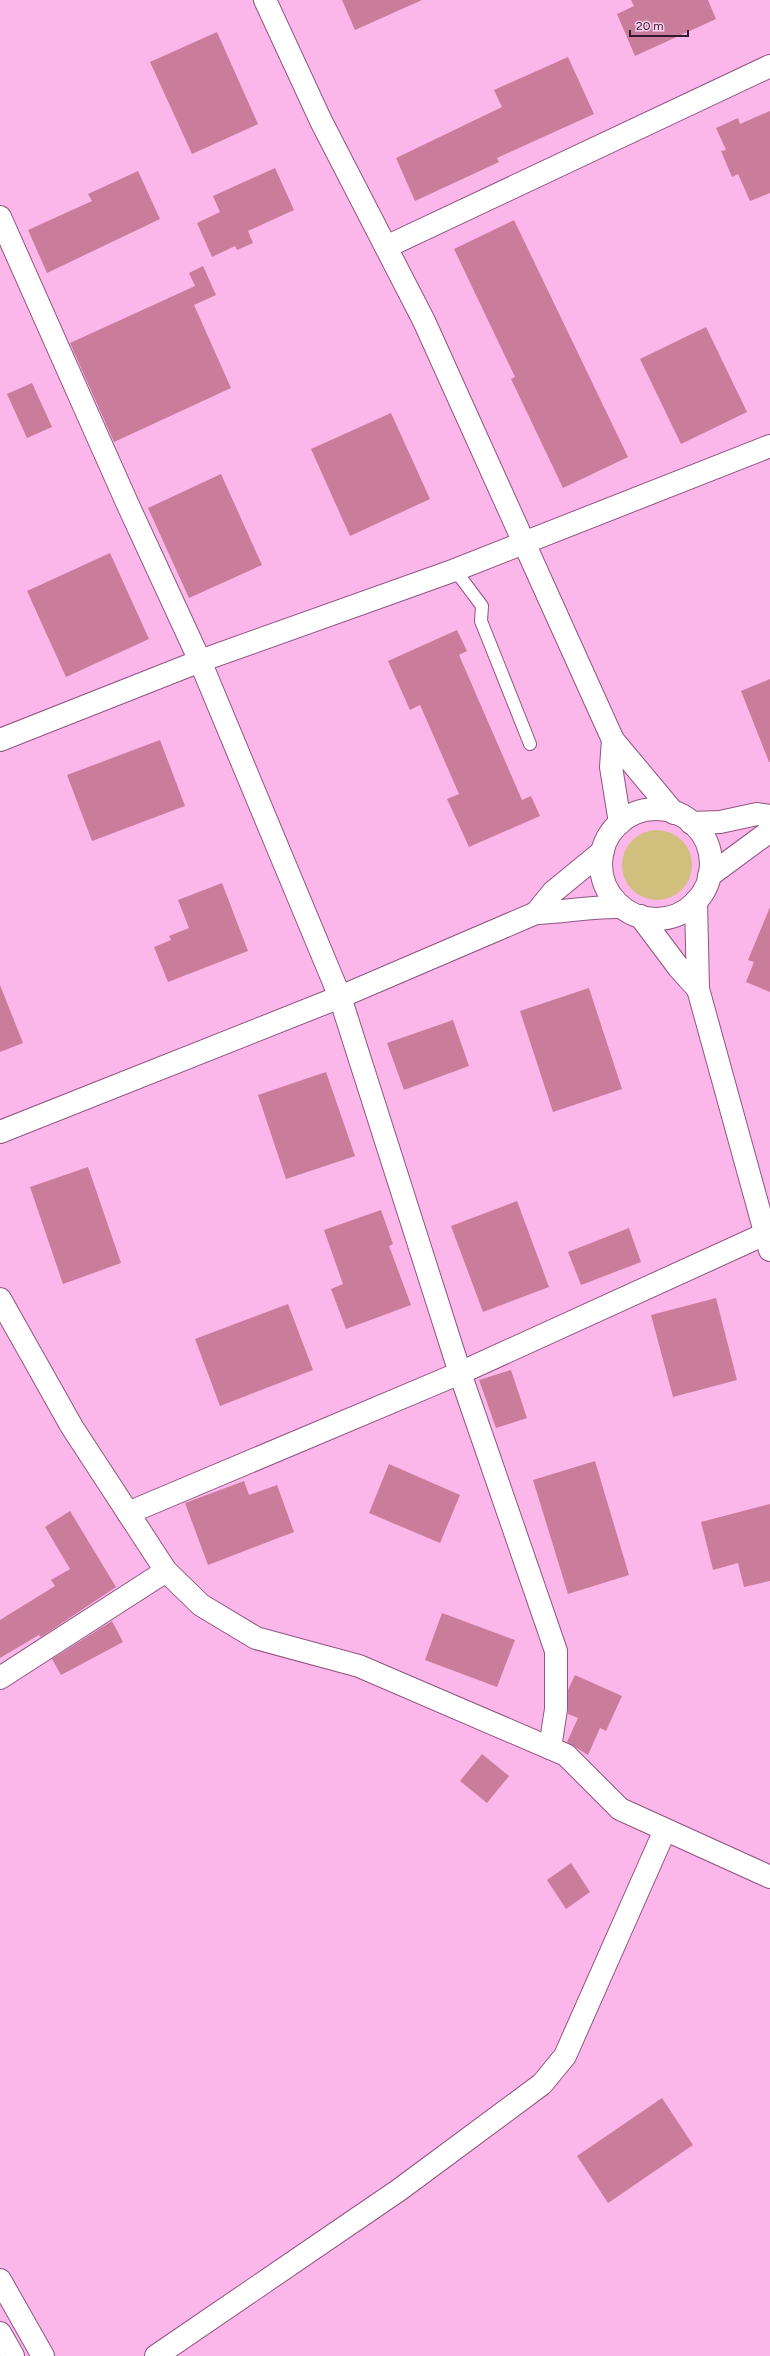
<svg xmlns="http://www.w3.org/2000/svg" width="770" height="2356" font-family="Figtree,sans-serif">
<rect width="100%" height="100%" fill="#fcb7ea"/>
<circle fill="#d0bf7d" cx="657" cy="865" r="35"/>
<g fill="#ca7d9a">
<polygon points="342,0 422,0 355,30"/>
<polygon points="631,0 708,0 716,19 635,56 617,14 634,6"/>
<polygon points="217,32 258,124 192,154 150,62"/>
<polygon points="568,57 594,114 497,158 499,162 415,201 396,158 502,107 494,90"/>
<polygon points="770,111 770,193 750,201 738,174 732,177 721,151 726,150 716,128 738,118 740,124"/>
<polygon points="275,168 294,210 248,231 253,243 237,250 235,246 212,257 197,223 220,212 213,196"/>
<polygon points="138,171 160,219 47,273 28,230 92,201 88,194"/>
<polygon points="514,220 628,457 563,488 511,379 515,377 454,249"/>
<polygon points="203,266 216,295 194,305 231,388 114,442 70,343 195,286 189,273"/>
<polygon points="706,327 747,412 681,444 640,359"/>
<polygon points="32,383 52,427 27,438 7,394"/>
<polygon points="391,413 430,499 350,536 311,449"/>
<polygon points="221,474 262,565 189,598 148,508"/>
<polygon points="110,553 149,639 66,677 27,591"/>
<polygon points="457,630 467,651 459,655 522,800 531,796 540,816 469,847 447,799 459,794 420,705 410,710 388,661"/>
<polygon points="770,679 770,762 769,762 741,691"/>
<polygon points="160,740 185,806 92,841 67,775"/>
<polygon points="222,883 248,951 168,982 154,947 171,940 169,936 189,928 178,900"/>
<polygon points="770,907 770,992 746,982 754,962 748,960"/>
<polygon points="0,985 23,1043 0,1052"/>
<polygon points="589,988 622,1089 553,1112 520,1011"/>
<polygon points="453,1020 469,1066 404,1090 387,1043"/>
<polygon points="326,1072 355,1156 286,1179 258,1095"/>
<polygon points="88,1167 121,1263 63,1284 30,1187"/>
<polygon points="517,1201 549,1287 483,1312 451,1226"/>
<polygon points="381,1210 393,1244 389,1246 411,1305 346,1329 331,1289 343,1284 324,1230"/>
<polygon points="629,1228 641,1262 581,1285 568,1252"/>
<polygon points="716,1298 737,1380 673,1397 651,1315"/>
<polygon points="288,1304 313,1370 220,1406 195,1339"/>
<polygon points="511,1370 527,1418 496,1428 479,1380"/>
<polygon points="595,1461 629,1575 568,1594 533,1480"/>
<polygon points="389,1464 460,1495 440,1543 369,1513"/>
<polygon points="244,1481 249,1495 277,1485 294,1532 208,1565 185,1503"/>
<polygon points="770,1504 770,1581 744,1587 738,1563 713,1570 701,1522"/>
<polygon points="70,1511 116,1587 41,1637 39,1635 0,1658 0,1620 55,1586 51,1580 70,1569 45,1527"/>
<polygon points="442,1613 515,1640 497,1687 425,1660"/>
<polygon points="112,1621 123,1642 61,1675 52,1659"/>
<polygon points="575,1675 622,1696 606,1731 600,1728 588,1755 567,1742 578,1718 568,1714 568,1690"/>
<polygon points="482,1754 509,1776 487,1803 460,1781"/>
<polygon points="571,1863 590,1892 566,1909 547,1880"/>
<polygon points="662,2098 693,2145 608,2203 577,2156"/>
</g>
<g fill="none" stroke-linecap="round" stroke-linejoin="round">
<defs>
<polyline id="service" points="455,570 482,606 481,621 530,744"/>
<g id="minor">
<polyline points="0,217 128,505 200,661 340,997 460,1373 556,1651 556,1709 550,1748"/>
<polyline points="386,247 770,66"/>
<polyline points="0,740 200,661 455,570 770,446"/>
<polyline points="128,1513 460,1373 765,1234"/>
<polyline points="0,1678 166,1571"/>
<polyline points="156,2356 399,2190 542,2084 565,2056 665,1830"/>
</g>
<g id="tertiary">
<polyline points="265,0 321,121 424,321 613,740"/>
<circle cx="656" cy="864" r="55"/>
<polyline points="620,823 611,767 613,740 674,813"/>
<polyline points="691,823 720,822 757,814 770,816"/>
<path d="M603,851L553,892L536,913C565,912 592,906 621,907"/>
<polyline points="709,876 770,831"/>
<polyline points="640,916 679,968 698,989 696,901"/>
<polyline points="698,989 770,1250"/>
<polyline points="0,1132 340,997 536,913"/>
<polyline points="0,1299 72,1427 166,1571 201,1605 256,1638 359,1666 566,1755 620,1809 770,1877"/>
</g>
<g id="secondary">
<polyline points="0,2280 43,2356"/>
<polyline points="0,2333 13,2356"/>
</g>
</defs>
<use href="#service" stroke="#915483" stroke-width="14"/>
<use href="#minor" stroke="#915483" stroke-width="24"/>
<use href="#tertiary" stroke="#915483" stroke-width="24"/>
<use href="#secondary" stroke="#915483" stroke-width="24"/>
<use href="#service" stroke="#fff" stroke-width="12"/>
<use href="#minor" stroke="#fff" stroke-width="22"/>
<use href="#tertiary" stroke="#fff" stroke-width="22"/>
<use href="#secondary" stroke="#fff" stroke-width="22"/>
</g>
<path d="M630 30v6h58v-6" fill="none" stroke="#33192d" stroke-width="2"/>
<text x="636" y="30" font-size="12" fill="#33192d" stroke="#f9cfed" stroke-width="3" paint-order="stroke">20 m</text>
</svg>
